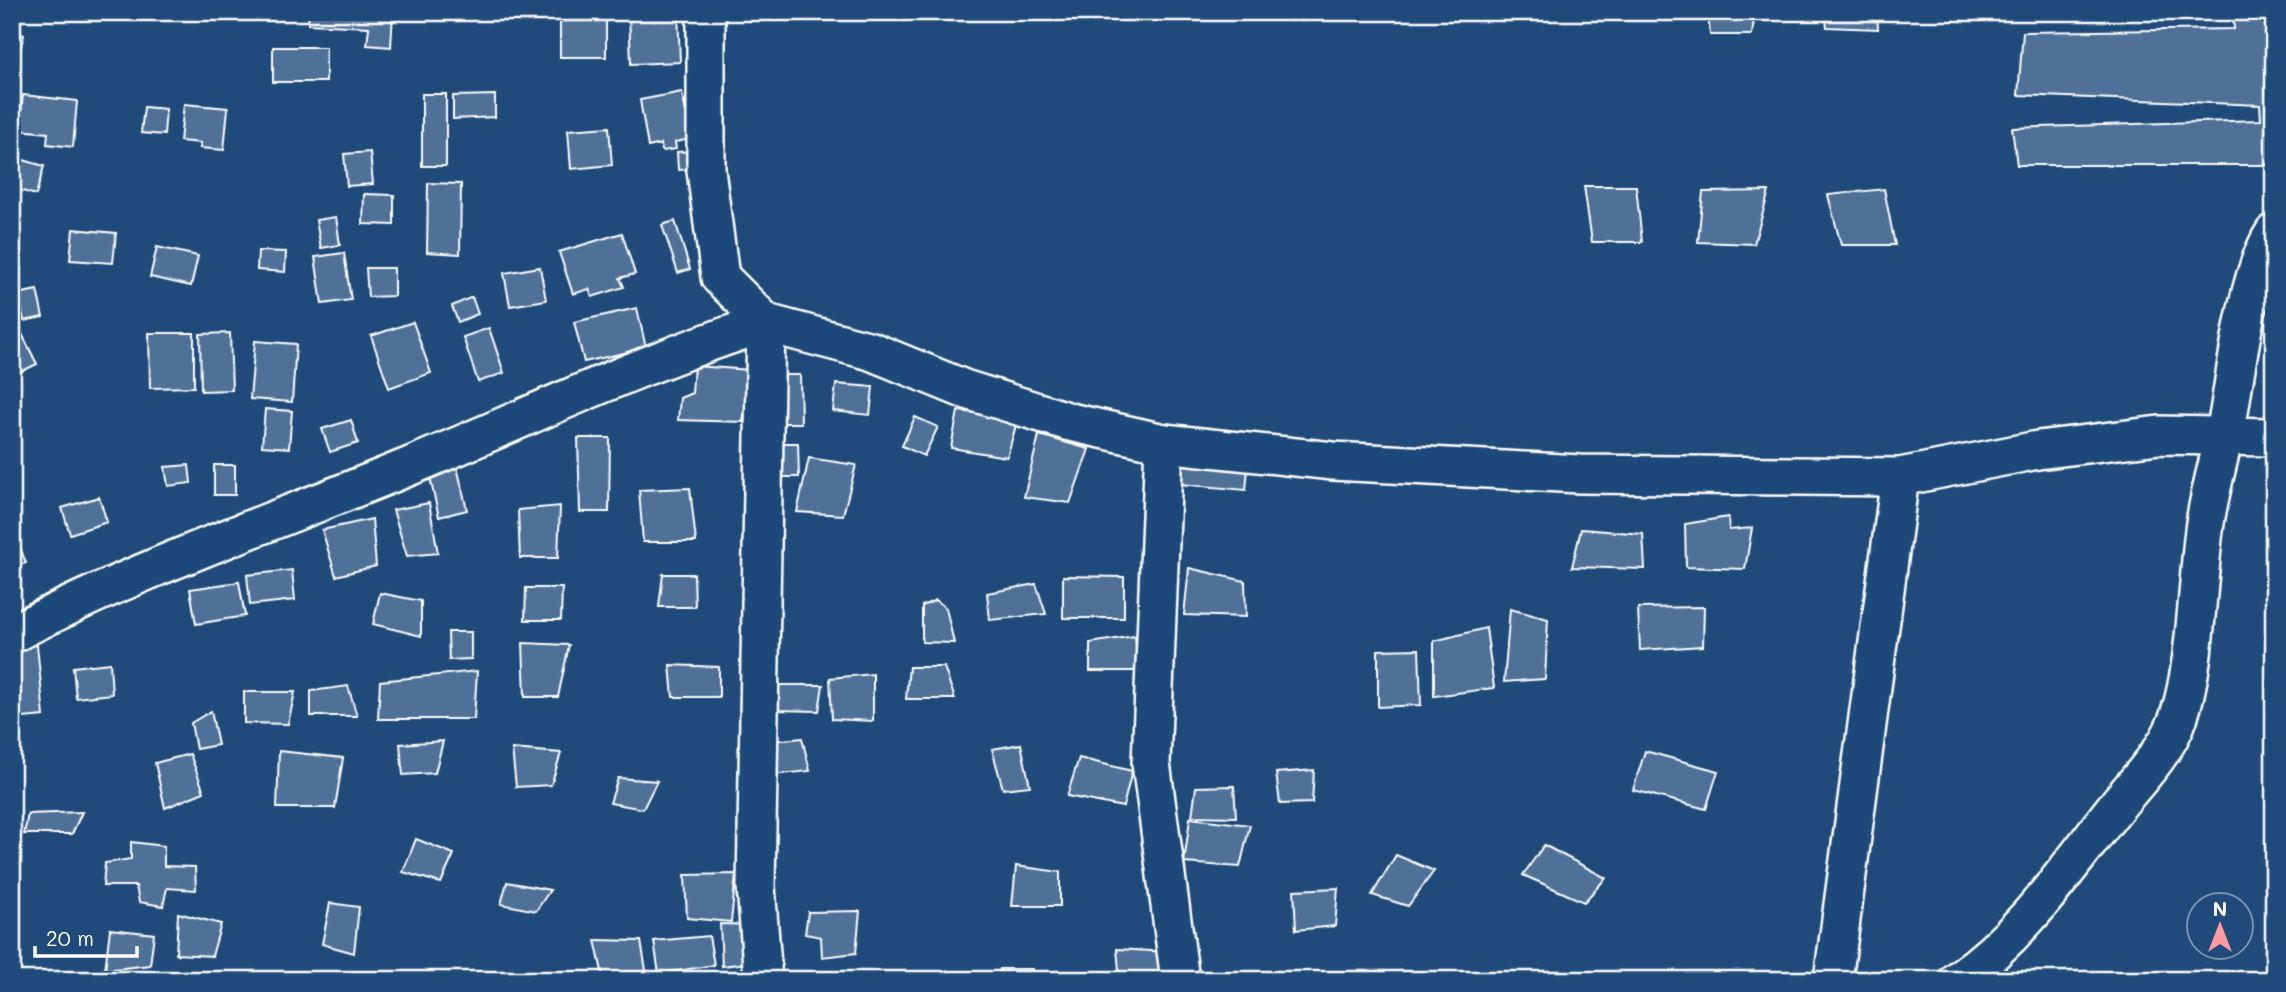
<svg xmlns="http://www.w3.org/2000/svg" width="2286" height="992" font-family="Mali,sans-serif">
<rect width="100%" height="100%" fill="#1f4a7a"/>
<filter id="ink" filterUnits="userSpaceOnUse"><feTurbulence type="fractalNoise" baseFrequency=".0143" numOctaves="2"/><feDisplacementMap in="SourceGraphic" scale="14" xChannelSelector="R" yChannelSelector="G"/><feConvolveMatrix kernelMatrix="1 2 1 2 8 2 1 2 1" color-interpolation-filters="sRGB"/></filter>
<g filter="url(#ink)">
<g fill="#507197" stroke="#fff" stroke-width="2">
<polygon points="309,12 393,12 391,47 367,45 369,27 308,24"/>
<polygon points="629,12 678,12 680,62 631,64"/>
<polygon points="1708,12 1755,12 1752,35 1710,35"/>
<polygon points="1825,12 1877,12 1878,29 1827,27"/>
<polygon points="2233,12 2274,12 2274,165 2017,165 2012,128 2261,120 2260,105 2018,95 2023,32 2234,29"/>
<polygon points="606,20 606,57 560,57 560,21"/>
<polygon points="12,31 24,35 18,58 12,57"/>
<rect x="273" y="47" width="53" height="35"/>
<polygon points="682,92 691,139 675,142 676,149 662,151 661,144 648,147 640,100"/>
<rect x="422" y="94" width="24" height="72"/>
<polygon points="23,95 77,101 73,147 47,144 48,133 19,130"/>
<polygon points="495,95 495,117 453,119 453,96"/>
<polygon points="184,104 228,108 224,150 200,148 201,143 180,141"/>
<polygon points="144,107 166,109 164,135 141,133"/>
<polygon points="609,127 612,165 571,169 568,130"/>
<polygon points="693,151 694,169 678,170 677,152"/>
<polygon points="370,152 373,184 347,186 344,154"/>
<polygon points="13,157 44,166 36,195 12,188"/>
<polygon points="428,183 461,184 460,254 427,252"/>
<polygon points="1584,186 1636,186 1642,242 1592,242"/>
<polygon points="1884,189 1895,245 1841,245 1828,195"/>
<polygon points="1769,191 1754,244 1698,242 1703,192"/>
<polygon points="364,194 394,195 394,225 363,224"/>
<polygon points="336,217 340,245 321,248 316,220"/>
<polygon points="675,221 690,269 678,273 662,225"/>
<polygon points="73,229 116,233 113,263 70,260"/>
<polygon points="622,233 635,274 620,278 624,287 592,297 589,289 573,294 559,252"/>
<polygon points="157,247 198,256 191,286 150,277"/>
<polygon points="258,251 286,252 285,272 257,270"/>
<polygon points="344,253 351,300 322,304 315,257"/>
<polygon points="540,267 546,300 510,306 504,273"/>
<polygon points="366,268 394,268 394,296 368,297"/>
<polygon points="37,290 43,317 24,321 18,294"/>
<polygon points="472,297 478,314 458,322 452,306"/>
<polygon points="637,308 646,348 584,362 574,322"/>
<polygon points="413,322 431,373 389,388 371,336"/>
<polygon points="489,328 504,373 478,382 463,337"/>
<polygon points="21,332 37,364 12,376 12,337"/>
<polygon points="149,333 194,333 194,387 150,388"/>
<polygon points="230,333 232,390 201,391 200,334"/>
<polygon points="255,341 296,344 292,402 250,399"/>
<polygon points="694,366 751,370 743,422 678,420 680,398 692,393"/>
<polygon points="776,375 800,375 801,423 776,423"/>
<polygon points="836,384 873,387 870,415 833,411"/>
<polygon points="265,409 292,411 289,448 262,446"/>
<polygon points="958,411 1018,418 1007,457 951,448"/>
<polygon points="915,417 938,427 924,456 902,446"/>
<polygon points="351,420 358,443 330,452 322,429"/>
<polygon points="1039,435 1089,449 1070,503 1024,497"/>
<polygon points="578,438 610,438 609,512 580,512"/>
<polygon points="777,443 798,443 799,477 770,477"/>
<polygon points="809,458 856,465 843,515 797,512"/>
<polygon points="456,462 467,510 439,517 428,469"/>
<polygon points="189,465 191,483 168,486 165,467"/>
<rect x="214" y="465" width="21" height="30"/>
<polygon points="1180,465 1248,468 1246,490 1180,484"/>
<polygon points="690,488 696,542 643,542 639,490"/>
<polygon points="99,497 107,522 70,534 62,508"/>
<polygon points="429,503 438,553 407,556 393,510"/>
<polygon points="560,506 558,558 520,558 518,510"/>
<polygon points="1728,517 1729,530 1752,528 1745,569 1686,567 1685,524"/>
<polygon points="372,519 376,566 336,576 322,530"/>
<polygon points="1581,529 1643,534 1645,569 1572,567"/>
<polygon points="16,537 26,563 12,568 12,539"/>
<polygon points="1189,568 1245,581 1246,617 1184,615"/>
<polygon points="292,570 295,600 250,605 247,575"/>
<polygon points="663,574 694,574 695,607 659,607"/>
<polygon points="1063,576 1124,577 1124,618 1063,618"/>
<polygon points="239,582 245,616 196,624 190,589"/>
<polygon points="1036,584 1046,614 990,620 987,593"/>
<polygon points="526,588 562,588 561,620 525,620"/>
<polygon points="380,593 421,601 421,636 373,624"/>
<polygon points="936,600 946,608 954,643 922,642 922,606"/>
<polygon points="1704,607 1703,646 1640,650 1638,608"/>
<polygon points="1510,609 1548,619 1545,679 1504,682"/>
<polygon points="1486,628 1494,688 1434,696 1434,641"/>
<polygon points="448,632 471,632 471,659 449,660"/>
<polygon points="1135,636 1138,671 1090,671 1090,643"/>
<polygon points="523,643 569,645 558,697 525,697"/>
<polygon points="37,645 44,716 12,719 12,648"/>
<polygon points="1419,649 1421,705 1378,707 1378,650"/>
<polygon points="110,663 112,694 76,698 73,667"/>
<polygon points="670,665 719,667 719,697 673,697"/>
<polygon points="909,667 944,667 955,699 906,699"/>
<polygon points="477,671 474,719 378,719 380,681"/>
<polygon points="873,674 873,721 832,719 830,678"/>
<polygon points="778,685 823,685 819,711 776,710"/>
<polygon points="348,686 357,716 311,716 311,691"/>
<polygon points="244,692 295,692 288,724 244,723"/>
<polygon points="211,711 218,745 196,749 191,723"/>
<polygon points="802,738 810,771 773,775 771,741"/>
<polygon points="443,741 435,773 403,775 400,744"/>
<polygon points="1021,744 1030,786 1003,789 992,749"/>
<polygon points="512,749 561,753 551,785 516,787"/>
<polygon points="279,751 343,758 335,808 277,808"/>
<polygon points="1645,751 1718,771 1706,809 1633,790"/>
<polygon points="190,754 204,792 165,808 155,763"/>
<polygon points="1079,758 1132,771 1123,807 1067,796"/>
<polygon points="1314,770 1312,803 1280,804 1276,773"/>
<polygon points="618,778 657,781 643,809 610,803"/>
<polygon points="1234,786 1236,817 1192,816 1196,787"/>
<polygon points="82,812 72,834 24,834 28,814"/>
<polygon points="1190,818 1250,825 1240,867 1184,863"/>
<polygon points="416,839 454,854 441,883 403,872"/>
<polygon points="131,842 164,846 164,866 195,867 196,890 167,888 163,906 139,902 136,886 103,886 105,863 131,859"/>
<polygon points="1544,845 1606,878 1584,902 1523,875"/>
<polygon points="1396,855 1434,871 1408,906 1372,895"/>
<polygon points="1016,866 1060,872 1060,906 1012,906"/>
<polygon points="736,874 731,922 687,918 685,875"/>
<polygon points="507,882 550,890 536,911 501,904"/>
<polygon points="1338,888 1335,926 1296,930 1294,890"/>
<polygon points="330,903 359,907 354,953 322,944"/>
<polygon points="860,911 856,953 822,957 821,937 805,934 808,912"/>
<polygon points="178,913 221,924 212,956 176,954"/>
<polygon points="720,924 754,925 754,962 722,966"/>
<polygon points="110,929 154,934 150,965 105,970"/>
<polygon points="709,936 714,965 659,974 654,941"/>
<polygon points="595,940 641,941 647,976 603,976"/>
<polygon points="1117,949 1167,952 1165,980 1120,980"/>
<polygon points="1000,969 1032,969 1032,980 998,980"/>
<polygon points="1411,974 1447,978 1410,980"/>
</g>
<g fill="none" stroke-linecap="round" stroke-linejoin="round">
<defs>
<g id="minor">
<polyline points="706,12 706,170 720,277 766,323 871,351 964,389 1070,422 1164,443 1333,461 1580,474 1900,477 2038,450 2159,435 2274,437"/>
<polyline points="1164,443 1151,763 1180,980"/>
<path d="M12,634C139,568 276,521 408,467C527,418 644,361 766,323"/>
<polyline points="763,980 756,886 766,323"/>
<polyline points="1833,980 1900,477"/>
<path d="M1958,980C2022,936 2066,870 2114,809C2135,783 2163,755 2176,724C2196,674 2197,586 2204,530C2209,491 2222,451 2229,412C2237,363 2248,273 2274,233"/>
</g>
</defs>
<use href="#minor" stroke="#fff" stroke-width="42"/>
<use href="#minor" stroke="#1f4a7a" stroke-width="37"/>
</g>
</g>
<rect width="2286" height="992" fill="none" stroke="#1f4a7a" stroke-width="42"/>
<rect x="21" y="21" width="2244" height="950" fill="none" stroke="#fff" stroke-width="2.5" filter="url(#ink)"/>
<g transform="translate(2220 926)"><circle r="33" fill="#1f4a7a" stroke="#7992af" stroke-width="2"/>
<path d="M0-5L12 26L0 18L-12 26Z" fill="#ff9aa2"/>
<text y="-10" font-size="19" font-weight="bold" text-anchor="middle" fill="#ffffff">N</text>
</g>
<path d="M35 946v10h102v-10" fill="none" stroke="#ffffff" stroke-width="3.5"/>
<text x="46" y="946" font-size="21" fill="#ffffff" stroke="#1f4a7a" stroke-width="5" paint-order="stroke">20 m</text>
</svg>
